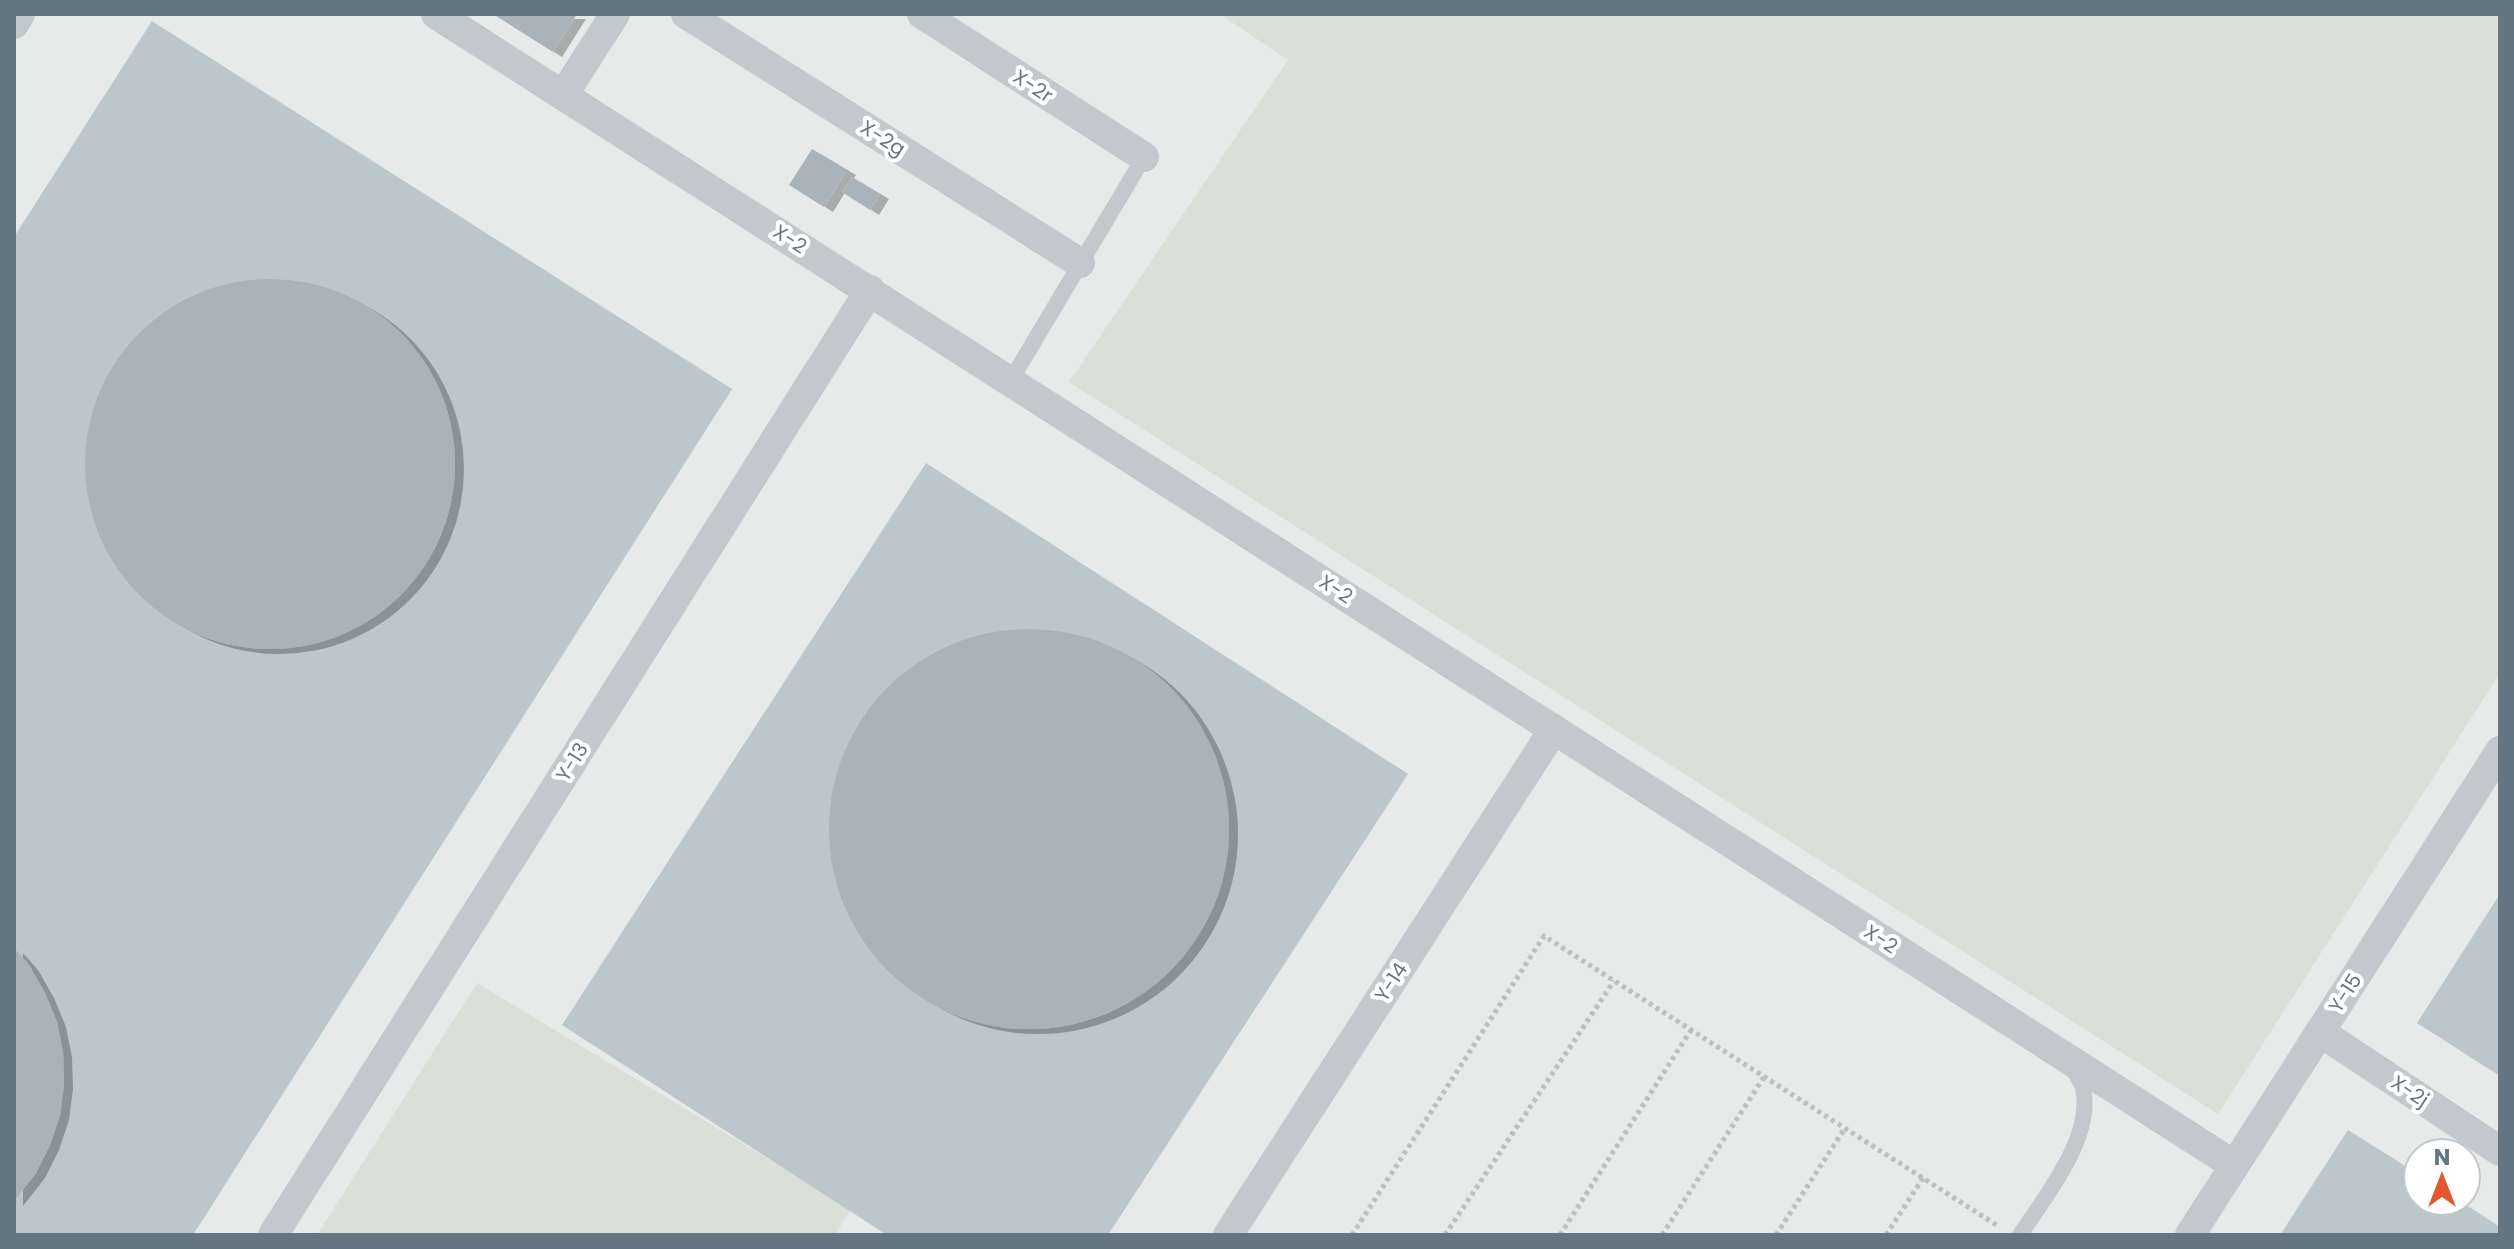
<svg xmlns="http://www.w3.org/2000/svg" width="2514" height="1249" font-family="Poppins,sans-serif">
<defs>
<filter id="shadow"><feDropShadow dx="9" dy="5" stdDeviation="0" flood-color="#0004"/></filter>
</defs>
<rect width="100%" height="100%" fill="#fafaf8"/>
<path fill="#e8e9e9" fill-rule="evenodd" d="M14,14H2500V1235H14ZM2418,1153H2466V1201H2418Z"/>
<g fill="#dadfd7">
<polygon points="1220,14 2500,14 2500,673 2218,1114 1069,382 1288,60"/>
<polygon points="477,983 851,1209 835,1235 317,1235"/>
</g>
<g fill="#bbc7cb">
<polygon points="152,21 732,389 193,1235 14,1235 14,237"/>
<polygon points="926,463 1408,774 1108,1235 887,1235 562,1025"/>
<polygon points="2500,894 2500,1076 2417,1023"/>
<polygon points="2348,1130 2418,1174 2418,1201 2460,1201 2500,1227 2500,1235 2280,1235"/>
</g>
<g fill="#aab3b9" filter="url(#shadow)">
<polygon points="493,14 577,14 553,52"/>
<polygon points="812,149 847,170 824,207 789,185"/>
<polygon points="852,177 880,194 870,210 842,192"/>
<circle cx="270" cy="464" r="185"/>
<circle cx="1029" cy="829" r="200"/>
<polygon points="14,948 29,965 45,993 57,1022 63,1053 64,1084 60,1115 50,1145 36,1173 14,1201"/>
</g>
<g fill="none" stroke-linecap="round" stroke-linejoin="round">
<g stroke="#bbbfc2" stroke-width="5" stroke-dasharray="4 4" stroke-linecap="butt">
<polyline points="1352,1235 1544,936 1998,1226"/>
<polyline points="1445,1235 1614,981"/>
<polyline points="1560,1235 1691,1030"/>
<polyline points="1662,1235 1764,1077"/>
<polyline points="1776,1235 1845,1128"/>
<polyline points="1886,1235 1923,1178"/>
</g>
<g stroke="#c3c8cc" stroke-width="16">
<polyline points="1011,380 1144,157"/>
<path d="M2020,1235C2045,1196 2094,1138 2083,1088C2081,1081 2075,1073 2071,1066"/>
</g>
<g stroke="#c3c8cc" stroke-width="30">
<polyline points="436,14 2234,1165"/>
<polyline points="686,14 1080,263"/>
<polyline points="922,14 1144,157"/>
<polyline points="14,24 20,14"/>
<polyline points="564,94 615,14"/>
<polyline points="2320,1032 2500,1151"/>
<polyline points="273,1235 870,290"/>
<polyline points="1228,1235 1554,729"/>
<polyline points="2190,1235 2500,751"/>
</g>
</g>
<g text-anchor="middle" stroke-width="8" stroke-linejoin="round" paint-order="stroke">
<g font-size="20" fill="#657683" stroke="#fff">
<text transform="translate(1033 86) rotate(33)" y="7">X-2r</text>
<text transform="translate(883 138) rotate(32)" y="7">X-2g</text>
<text transform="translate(790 239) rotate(33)" y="7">X-2</text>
<text transform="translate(1336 589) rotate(33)" y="7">X-2</text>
<text transform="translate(572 762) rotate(-58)" y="7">Y-13</text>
<text transform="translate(1881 939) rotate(33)" y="7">X-2</text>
<text transform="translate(1391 982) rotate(-57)" y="7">Y-14</text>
<text transform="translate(2345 993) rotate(-57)" y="7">Y-15</text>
<text transform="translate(2410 1091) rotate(33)" y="7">X-2j</text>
</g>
</g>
<rect width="2514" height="1249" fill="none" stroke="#657683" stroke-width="32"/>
<g transform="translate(2442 1177)"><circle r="38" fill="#ffffff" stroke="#c1c8cd" stroke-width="2"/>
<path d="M0-6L14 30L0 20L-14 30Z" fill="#e4572e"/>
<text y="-12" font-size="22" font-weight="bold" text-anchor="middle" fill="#657683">N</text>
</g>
</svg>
